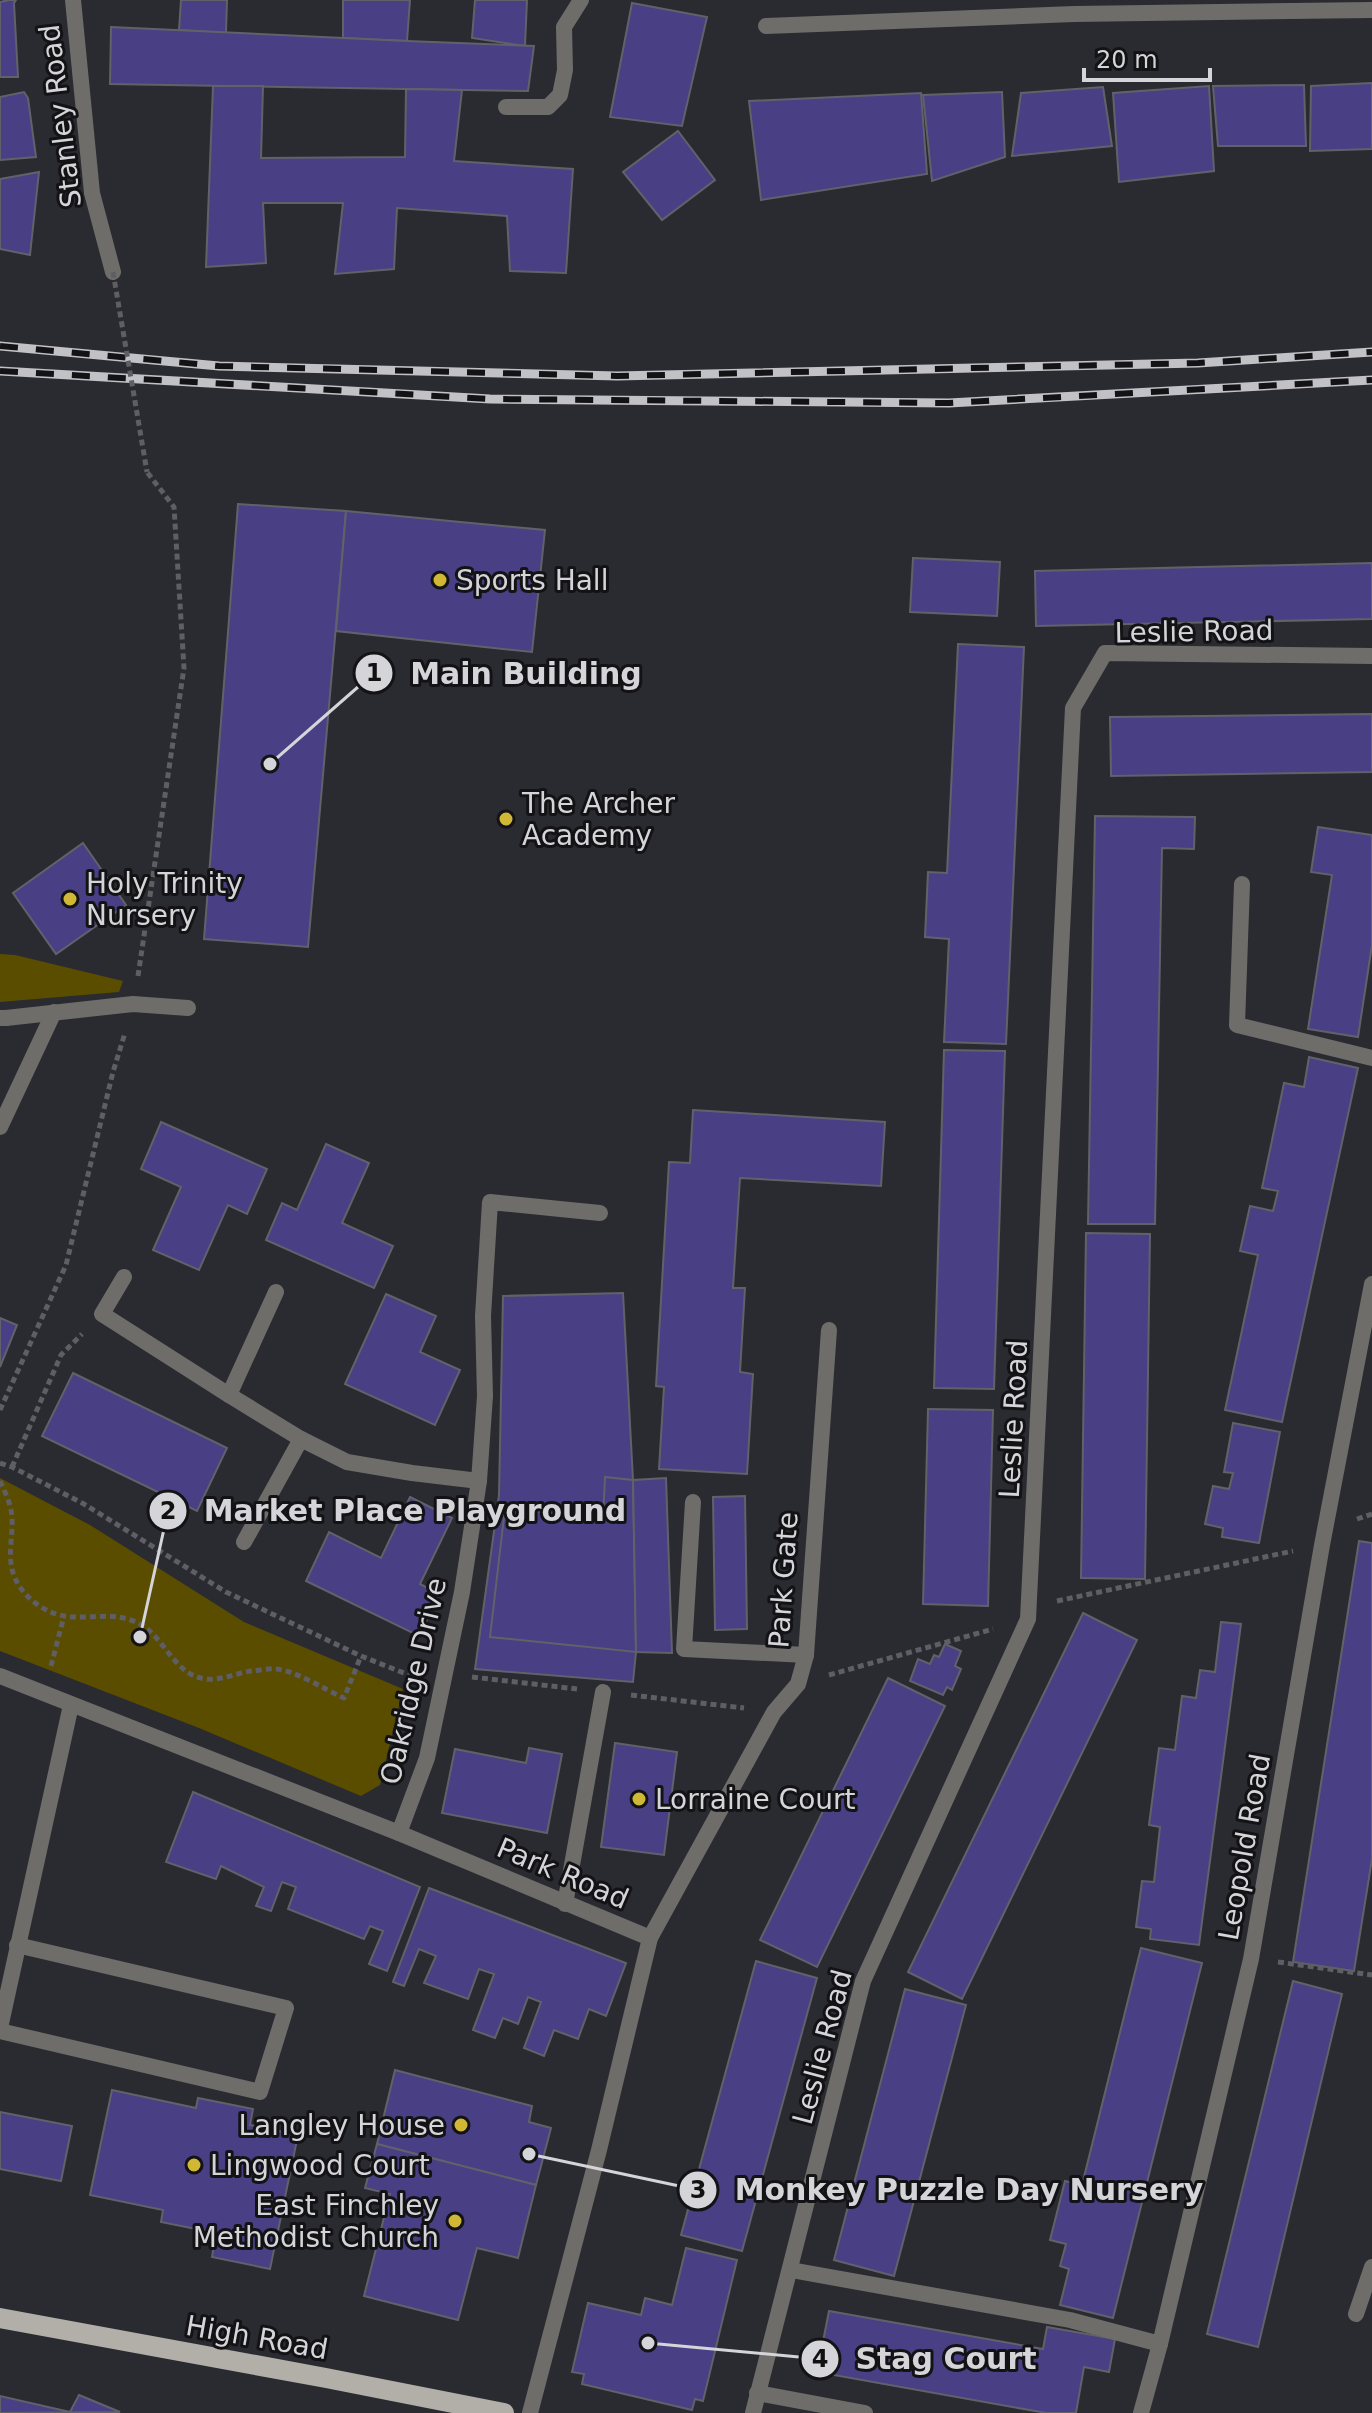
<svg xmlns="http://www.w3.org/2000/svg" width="1372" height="2413" font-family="'DejaVu Sans',sans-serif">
<rect width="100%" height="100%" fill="#2a2a31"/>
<g fill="#5a4d00">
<polygon points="0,954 15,955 123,981 119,992 0,1002"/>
<polygon points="0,1478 90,1525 244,1622 403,1689 380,1785 361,1796 199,1728 0,1651"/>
</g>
<g fill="#483f84" stroke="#62616a" stroke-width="2">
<polygon points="9,0 16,0 14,3 18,77 0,77 0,2"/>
<polygon points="181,0 227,0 226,33 179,30"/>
<polygon points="343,0 410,0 407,41 343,38"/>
<polygon points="475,0 527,0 525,46 472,38"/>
<polygon points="632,3 707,17 682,126 610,117"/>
<polygon points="111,27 407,41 534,46 528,91 110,84"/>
<polygon points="1372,83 1372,149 1310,151 1311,86"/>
<polygon points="1304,85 1306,146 1218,146 1213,86"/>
<polygon points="213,86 263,86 261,158 405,157 406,89 462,90 454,161 573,169 566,273 510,271 507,216 397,208 394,269 335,274 343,203 263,203 266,263 206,267"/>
<polygon points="1209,86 1214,171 1119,182 1113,93"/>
<polygon points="1103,87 1112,146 1012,156 1021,93"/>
<polygon points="24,92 28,98 36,157 0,160 0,97"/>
<polygon points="1002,92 1005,157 932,181 923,95"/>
<polygon points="921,93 927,174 761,200 749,101"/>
<polygon points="678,131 715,180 662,220 623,172"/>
<polygon points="39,172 30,255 0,249 0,179"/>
<polygon points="238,504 346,511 308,947 204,939"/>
<polygon points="346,511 545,530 532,652 336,631"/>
<polygon points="913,558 1000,562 997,616 910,612"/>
<polygon points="1372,563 1372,619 1036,626 1035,571"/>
<polygon points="958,644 1024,647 1006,1044 944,1042 949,939 925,937 928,872 947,873"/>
<polygon points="1372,714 1372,772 1111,776 1110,717"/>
<polygon points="1095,816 1195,817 1194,849 1162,848 1155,1224 1088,1224"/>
<polygon points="1318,827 1372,835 1372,945 1358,1037 1308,1029 1332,875 1311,872"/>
<polygon points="83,843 126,905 56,954 13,893"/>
<polygon points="944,1050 1005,1051 994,1389 934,1388"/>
<polygon points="1309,1057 1358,1068 1282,1422 1225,1410 1258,1255 1240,1251 1250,1206 1273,1211 1278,1191 1262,1188 1284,1083 1304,1087"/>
<polygon points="693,1110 885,1122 881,1186 740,1178 733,1288 745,1288 740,1372 753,1374 747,1474 659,1469 664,1387 656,1386 669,1162 690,1163"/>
<polygon points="161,1122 267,1169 247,1214 228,1205 199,1270 153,1250 181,1187 141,1169"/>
<polygon points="326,1144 369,1163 342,1223 393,1246 374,1288 266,1240 282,1203 297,1210"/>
<polygon points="1086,1233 1150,1234 1145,1579 1081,1578"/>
<polygon points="623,1293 633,1480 636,1652 633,1682 475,1669 499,1495 503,1296"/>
<polygon points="386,1294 436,1316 420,1352 460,1370 435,1425 345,1384"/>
<polygon points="0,1318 17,1325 0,1367"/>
<polygon points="73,1373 227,1448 197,1511 42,1436"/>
<polygon points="928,1409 993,1410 988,1606 923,1604"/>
<polygon points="1233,1423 1280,1432 1259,1543 1222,1537 1223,1528 1205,1524 1213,1486 1229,1489 1233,1473 1224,1472"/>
<polygon points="605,1477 633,1480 636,1652 490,1637 505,1508 603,1519"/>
<polygon points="666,1478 672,1653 636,1652 633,1480"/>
<polygon points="745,1496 747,1629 715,1630 713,1497"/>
<polygon points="410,1497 452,1518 420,1584 439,1594 419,1636 306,1581 329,1532 381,1558"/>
<polygon points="1359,1541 1372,1543 1372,1859 1354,1971 1293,1962"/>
<polygon points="1083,1613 1137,1640 962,1999 908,1972"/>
<polygon points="1221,1622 1241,1624 1199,1945 1150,1939 1151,1929 1136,1927 1142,1881 1154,1882 1160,1827 1149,1825 1159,1748 1175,1750 1182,1696 1196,1698 1200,1670 1215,1672"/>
<polygon points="945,1644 961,1651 955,1666 961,1669 952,1690 947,1687 943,1695 910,1681 918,1659 930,1664 934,1655 939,1657"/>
<polygon points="888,1678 945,1706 817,1967 760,1940"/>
<polygon points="615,1743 677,1752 664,1855 601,1847"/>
<polygon points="529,1748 562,1754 547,1833 442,1813 455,1749 526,1763"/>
<polygon points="193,1792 420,1887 387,1971 369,1964 383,1931 370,1926 364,1939 288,1909 296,1887 282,1882 271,1911 256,1906 264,1887 221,1866 216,1879 166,1862"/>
<polygon points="429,1888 626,1963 606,2016 589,2009 578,2039 554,2030 544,2056 524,2048 541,2002 528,1997 518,2024 503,2018 495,2038 473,2030 494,1974 479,1969 468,1999 424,1983 436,1956 419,1949 404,1986 393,1982"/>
<polygon points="1141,1948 1202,1963 1113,2318 1060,2305 1069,2269 1060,2266 1066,2244 1050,2240 1065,2181 1082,2185"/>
<polygon points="756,1961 817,1978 742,2251 681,2235"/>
<polygon points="1293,1981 1342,1994 1258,2347 1207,2334"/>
<polygon points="905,1989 966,2005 894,2276 834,2260"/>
<polygon points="395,2070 532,2106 529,2122 551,2128 536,2185 377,2144"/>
<polygon points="112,2090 196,2108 198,2098 253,2109 250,2125 298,2135 270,2269 212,2257 216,2233 161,2222 163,2210 90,2195"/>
<polygon points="0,2112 72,2126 61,2181 0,2169"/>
<polygon points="377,2144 536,2185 518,2258 477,2248 458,2320 364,2296 390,2194 365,2188"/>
<polygon points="686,2248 737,2260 703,2401 695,2399 692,2410 582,2384 584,2374 572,2372 588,2303 641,2315 645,2298 672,2305"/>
<polygon points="829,2311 1043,2349 1047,2327 1115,2339 1109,2372 1084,2367 1076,2413 1046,2413 817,2372"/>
<polygon points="79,2395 120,2412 0,2413 0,2396 70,2412"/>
</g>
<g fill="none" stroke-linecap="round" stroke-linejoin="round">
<g stroke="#5e5e64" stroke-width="5" stroke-dasharray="6 4" stroke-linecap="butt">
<polyline points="138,976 184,668 174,507 147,472"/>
<polyline points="0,1410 66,1265 113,1072 125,1033"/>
<polyline points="0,1463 12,1467 84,1504 226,1592 361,1656 414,1677"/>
<polyline points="12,1467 61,1355 82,1334"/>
<path d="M0,1481C4,1490 9,1500 11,1510C16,1535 2,1561 20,1587C29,1601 48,1614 65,1616C89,1620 111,1611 136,1622C165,1635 172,1674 205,1679C222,1681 237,1672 253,1671C260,1670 270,1668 277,1669C298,1672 324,1689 344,1698L361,1656"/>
<polyline points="1357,1519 1372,1514"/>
<polyline points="1057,1601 1293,1551"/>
<polyline points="51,1666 64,1616"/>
<polyline points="829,1675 993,1629"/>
<polyline points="472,1677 577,1689"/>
<polyline points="631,1695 744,1708"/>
<polyline points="1278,1962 1372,1975"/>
</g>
<g stroke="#6e6d69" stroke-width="16">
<polyline points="1242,884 1237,1025 1372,1058"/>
<polyline points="6,1018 133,1004 188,1008"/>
<polyline points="0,1127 54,1012"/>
<polyline points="124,1277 102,1314 229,1395"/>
<polyline points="485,1396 483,1316 490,1202 600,1213"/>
<polyline points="693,1502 684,1649 806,1655"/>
<polyline points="244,1542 301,1439"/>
<polyline points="565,1904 603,1692"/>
<polyline points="0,2031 260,2092 286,2008 17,1945"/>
<polyline points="791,2270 1070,2320 1160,2344"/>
<polyline points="1356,2314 1372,2267"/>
<polyline points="757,2393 865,2413"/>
</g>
<g stroke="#6e6d69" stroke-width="16">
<polyline points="73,0 92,193 113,272"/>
<polyline points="766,26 1074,14 1372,10"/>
<polyline points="506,107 548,107 560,95 565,70 564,27 581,0"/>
<polyline points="0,1018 6,1018"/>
<polyline points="276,1292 229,1395 301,1439 347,1462 412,1473 479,1481"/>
<polyline points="0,1676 399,1833 650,1938 599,2150 530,2413"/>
<polyline points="399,1833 427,1758 462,1592 479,1481 485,1396"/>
<polyline points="650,1938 774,1712 798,1684 806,1655 829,1330"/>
<polyline points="0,2028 71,1705"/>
<polyline points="753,2413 863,1981 1028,1619 1073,708 1105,653 1372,656"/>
<polyline points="1141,2413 1160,2344 1251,1959 1322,1545 1372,1284"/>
</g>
<polyline stroke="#b1afa7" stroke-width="20" points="0,2318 326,2378 504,2413"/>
<defs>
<g id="rail">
<polyline points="0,346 219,366 617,376 1198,363 1372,352"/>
<polyline points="0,371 490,399 949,403 1372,380"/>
</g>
</defs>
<use href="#rail" stroke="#c1c1c6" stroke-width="9"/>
<use href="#rail" stroke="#131316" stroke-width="6" stroke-dasharray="18" stroke-linecap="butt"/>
<polyline stroke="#5e5e64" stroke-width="5" stroke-dasharray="6 4" stroke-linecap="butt" points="113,272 147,472"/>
</g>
<g fill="#d0b836" stroke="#131316" stroke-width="3">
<circle cx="440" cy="580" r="8"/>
<circle cx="506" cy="819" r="8"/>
<circle cx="70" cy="899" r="8"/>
<circle cx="639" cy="1799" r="8"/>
<circle cx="461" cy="2125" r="8"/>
<circle cx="194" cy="2165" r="8"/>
<circle cx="455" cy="2221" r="8"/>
</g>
<g text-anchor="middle" stroke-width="6" stroke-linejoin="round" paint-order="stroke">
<g font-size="28" fill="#d4d4d9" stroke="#131316">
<text transform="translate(60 116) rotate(-97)" y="10">Stanley Road</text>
<text transform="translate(1194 631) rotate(-1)" y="10">Leslie Road</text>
<text transform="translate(1013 1419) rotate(-87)" y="10">Leslie Road</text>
<text transform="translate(783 1580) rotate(-86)" y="10">Park Gate</text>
<text transform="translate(413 1681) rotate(-77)" y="10">Oakridge Drive</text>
<text transform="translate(1244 1847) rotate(-80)" y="10">Leopold Road</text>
<text transform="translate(563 1873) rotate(23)" y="10">Park Road</text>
<text transform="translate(822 2047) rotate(-75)" y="10">Leslie Road</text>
<text transform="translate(257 2337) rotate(10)" y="10">High Road</text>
</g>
<g font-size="28" fill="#d4d4d9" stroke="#131316" text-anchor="start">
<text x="456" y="590">Sports Hall</text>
<text x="522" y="813">The Archer<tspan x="522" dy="32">Academy</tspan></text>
<text x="86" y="893">Holy Trinity<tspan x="86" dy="32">Nursery</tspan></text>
<text x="655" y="1809">Lorraine Court</text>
<text x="445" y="2135" text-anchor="end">Langley House</text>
<text x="210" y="2175">Lingwood Court</text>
<text x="439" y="2215" text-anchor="end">East Finchley<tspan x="439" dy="32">Methodist Church</tspan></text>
</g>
</g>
<path fill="none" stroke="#d4d4d9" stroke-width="3" d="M270 764L374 673M140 1637L168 1511M529 2154L698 2190M648 2343L820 2359"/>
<g fill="#d4d4d9" stroke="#131316" stroke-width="3">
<circle cx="270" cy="764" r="8"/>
<circle cx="140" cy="1637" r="8"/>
<circle cx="529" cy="2154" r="8"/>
<circle cx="648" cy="2343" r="8"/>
<circle cx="374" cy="673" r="20"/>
<circle cx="168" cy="1511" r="20"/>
<circle cx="698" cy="2190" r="20"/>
<circle cx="820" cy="2359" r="20"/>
</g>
<g font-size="24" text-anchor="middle" font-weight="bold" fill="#111">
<text x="374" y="681">1</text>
<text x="168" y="1519">2</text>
<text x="698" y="2198">3</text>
<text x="820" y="2367">4</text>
</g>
<g font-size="30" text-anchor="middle" font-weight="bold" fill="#d4d4d9" stroke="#131316" stroke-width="6" stroke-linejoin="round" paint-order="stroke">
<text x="526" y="684">Main Building</text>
<text x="415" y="1521">Market Place Playground</text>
<text x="969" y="2200">Monkey Puzzle Day Nursery</text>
<text x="946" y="2369">Stag Court</text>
</g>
<path d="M1084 68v12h126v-12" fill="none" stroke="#d4d4d9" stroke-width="4"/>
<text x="1096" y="68" font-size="24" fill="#d4d4d9" stroke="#131316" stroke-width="6" paint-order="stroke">20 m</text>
</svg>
